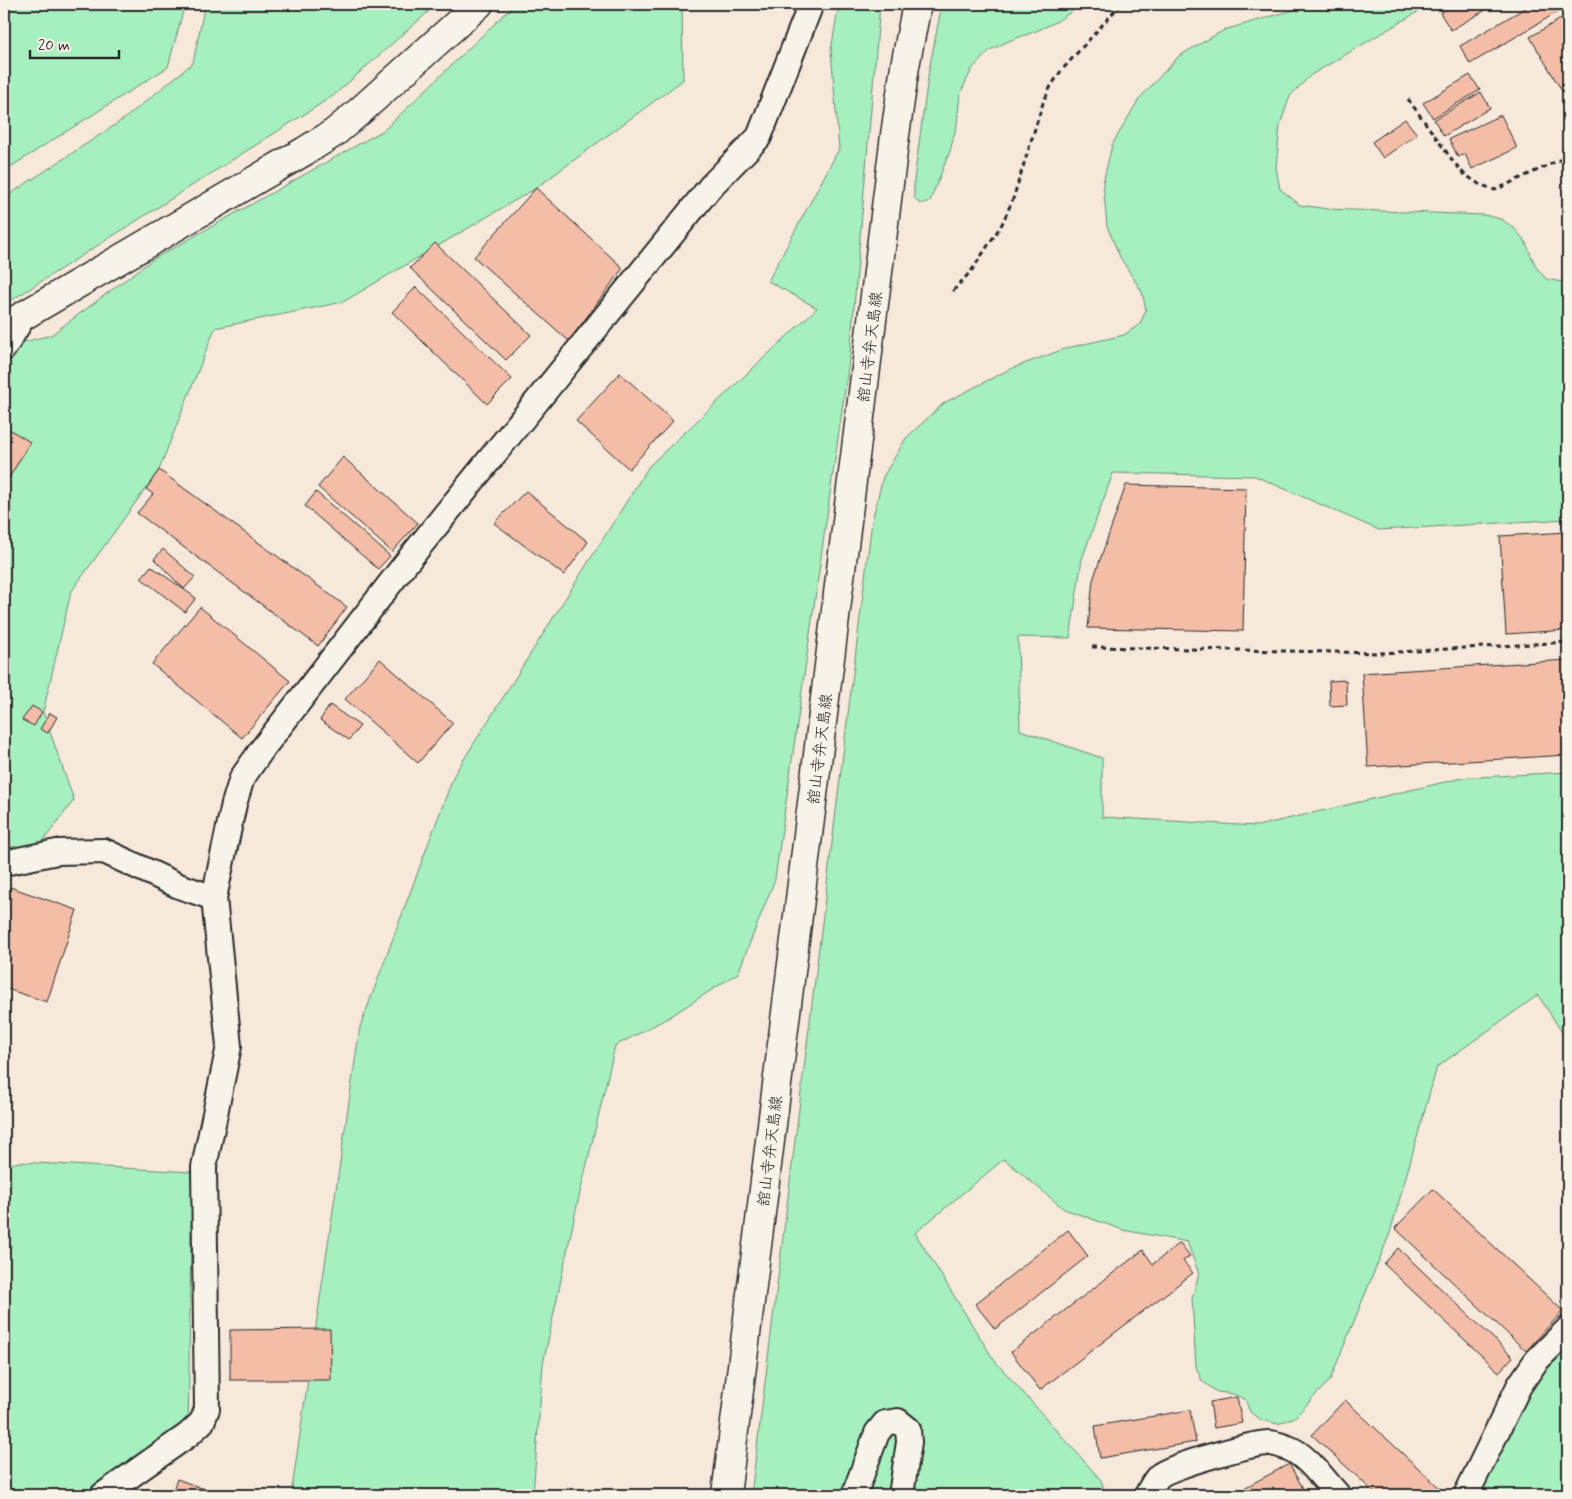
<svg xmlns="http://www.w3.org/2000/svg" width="1572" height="1499" font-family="Mynerve,'Klee One',sans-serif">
<rect width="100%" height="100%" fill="#f6e8db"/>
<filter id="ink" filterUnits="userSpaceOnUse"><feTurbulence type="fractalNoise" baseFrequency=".02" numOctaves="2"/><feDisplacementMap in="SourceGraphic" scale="10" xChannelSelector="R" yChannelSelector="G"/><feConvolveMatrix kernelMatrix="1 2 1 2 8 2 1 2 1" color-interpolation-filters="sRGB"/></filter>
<g filter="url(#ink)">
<g fill="#a6efbe" stroke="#688d74">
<polygon points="4,4 185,4 168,67 4,171"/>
<polygon points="205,4 431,4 428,12 333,96 4,305 4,198 124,119 193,63"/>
<polygon points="515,4 682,4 683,80 536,188 343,302 215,328 159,470 71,592 43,712 74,800 31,857 4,849 4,347 51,335 152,260 384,130"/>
<polygon points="839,4 880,4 850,354 775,879 738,973 668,1018 615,1046 575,1214 543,1364 533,1495 291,1495 360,1027 454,775 649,466 817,308 768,281 839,149 831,50"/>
<polygon points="942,4 1083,4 1056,22 1034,32 1011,40 990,50 972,69 960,94 957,124 950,151 930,201 920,204 914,197 914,180 929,70"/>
<polygon points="1309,4 1431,4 1311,75 1290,96 1280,125 1276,168 1280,189 1300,205 1328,209 1484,215 1501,219 1514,228 1525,241 1536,267 1546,279 1568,283 1568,519 1379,530 1255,476 1113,473 1082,559 1070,638 1018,637 1020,730 1102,758 1102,817 1257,826 1462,778 1568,772 1568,1039 1567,1040 1538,995 1437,1067 1390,1233 1330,1380 1295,1417 1278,1424 1261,1420 1250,1412 1245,1399 1233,1394 1217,1392 1202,1381 1196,1367 1192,1298 1199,1274 1187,1242 1123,1230 1064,1209 1004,1159 915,1233 994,1360 1101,1480 1106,1495 751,1495 872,521 883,477 906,438 944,403 1010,369 1067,348 1124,335 1140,324 1146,310 1142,292 1120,257 1107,226 1103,183 1112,145 1139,99 1179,56 1224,30 1297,9"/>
<polygon points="19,1162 192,1172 188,1435 113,1495 4,1495 4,1166"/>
<polygon points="1568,1341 1568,1495 1476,1495 1526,1391"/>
</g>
<g fill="#f3bda7" stroke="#2b2b2b">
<polygon points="771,4 788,4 785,10"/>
<polygon points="1455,4 1496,4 1451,30 1440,13"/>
<polygon points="1532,4 1557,4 1561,10 1470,64 1460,46"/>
<polygon points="1564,17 1568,23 1568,101 1530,37"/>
<polygon points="1470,75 1480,90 1433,118 1423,103"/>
<polygon points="1481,92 1490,108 1444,136 1434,120"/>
<polygon points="1501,115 1517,148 1472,169 1465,154 1458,157 1449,139"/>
<polygon points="1405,119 1417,134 1383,158 1372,142"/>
<polygon points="536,188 623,268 569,341 474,257"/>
<polygon points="435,243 531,335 506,360 410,268"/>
<polygon points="416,287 512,379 487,404 392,312"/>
<polygon points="620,373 673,421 629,469 576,421"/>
<polygon points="4,426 30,442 9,478 4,474"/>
<polygon points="343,457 418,523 392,552 318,487"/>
<polygon points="159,470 347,607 318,646 137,513 153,494 146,489"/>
<polygon points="1126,485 1246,488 1243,631 1088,628 1093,580"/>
<polygon points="526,491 588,542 564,575 494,523"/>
<polygon points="316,492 390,556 378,569 305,506"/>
<polygon points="1568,532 1568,630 1506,634 1500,536"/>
<polygon points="163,549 195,577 184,589 154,559"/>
<polygon points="151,566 196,598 185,612 141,578"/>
<polygon points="200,607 290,681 242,738 152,664"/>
<polygon points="380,659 453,723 418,763 345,699"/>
<polygon points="1568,660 1568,755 1368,767 1362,673"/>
<polygon points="1346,680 1347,705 1330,706 1329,681"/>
<polygon points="330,705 360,726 349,740 320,720"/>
<polygon points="32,706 42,712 34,726 22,720"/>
<polygon points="50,713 57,717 48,733 40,729"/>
<polygon points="10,887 77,910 47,1002 4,988 4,906"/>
<polygon points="1433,1189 1563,1311 1526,1351 1395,1228"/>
<polygon points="1068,1230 1088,1256 995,1329 975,1304"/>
<polygon points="1180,1243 1190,1256 1183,1261 1193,1273 1040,1390 1011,1352 1143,1250 1153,1264"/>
<polygon points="1398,1248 1513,1357 1499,1372 1384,1264"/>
<polygon points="330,1329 331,1380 230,1380 230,1330"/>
<polygon points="1237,1397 1242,1423 1214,1428 1210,1402"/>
<polygon points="1345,1400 1444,1492 1441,1495 1377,1495 1312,1435"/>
<polygon points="1190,1410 1196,1442 1100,1458 1095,1426"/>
<polygon points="1289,1464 1307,1495 1231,1495"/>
<polygon points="177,1479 221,1495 171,1495"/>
</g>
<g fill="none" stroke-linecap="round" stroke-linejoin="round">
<defs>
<g id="minor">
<polyline points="4,348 25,314"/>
<polyline points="4,863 57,852 104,851 179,886 214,898"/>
<polyline points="103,1495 188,1435 202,1422 207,1409 204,1167 229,1046 214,898 234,804 242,778 263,748 406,563 711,186 759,137 811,4"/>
<polyline points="854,1495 877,1433 885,1423 898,1421 908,1429 909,1442 901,1495"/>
<path d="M1147,1495C1150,1489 1154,1481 1159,1476C1170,1466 1254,1443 1269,1443C1275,1443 1282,1446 1288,1448C1306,1454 1325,1481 1338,1495"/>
<polyline points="1466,1495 1519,1386 1536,1361 1568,1329"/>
</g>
<polyline id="tertiary" points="4,327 305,151 334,133 360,111 479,4"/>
<polyline id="secondary" points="726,1495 895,135 905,66 917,4"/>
</defs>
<use href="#minor" stroke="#2b2b2b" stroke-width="28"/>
<use href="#tertiary" stroke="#2b2b2b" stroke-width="31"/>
<use href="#secondary" stroke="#2b2b2b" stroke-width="31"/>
<g stroke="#2b2b2b" stroke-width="3" stroke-dasharray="5 4" stroke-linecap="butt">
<polyline points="1408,99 1453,161 1464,174 1479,184 1495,190 1568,156"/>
<polyline points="953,291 972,270 1002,224 1013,199 1043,103 1051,86 1061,71 1121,4"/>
<polyline points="1092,647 1381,653 1568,642"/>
</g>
<use href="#minor" stroke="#f7f3e8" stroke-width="24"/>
<use href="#tertiary" stroke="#f7f3e8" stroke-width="28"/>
<use href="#secondary" stroke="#f7f3e8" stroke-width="28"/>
</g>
</g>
<g text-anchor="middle" stroke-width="4.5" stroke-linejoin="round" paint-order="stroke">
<g font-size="16" fill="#2b2b2b" stroke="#f7f3e8">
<text transform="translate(869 347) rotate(-83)" y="6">舘山寺弁天島線</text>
<text transform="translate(819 749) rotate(-83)" y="6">舘山寺弁天島線</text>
<text transform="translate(769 1151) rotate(-83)" y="6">舘山寺弁天島線</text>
</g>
</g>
<rect width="1572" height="1499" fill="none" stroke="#f7f3e8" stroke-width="20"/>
<rect x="10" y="10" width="1552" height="1479" fill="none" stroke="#2b2b2b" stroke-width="2" filter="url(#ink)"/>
<path d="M30 50v8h89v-8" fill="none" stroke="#2b2b2b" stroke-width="2.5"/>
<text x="38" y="50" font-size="15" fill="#2b2b2b" stroke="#f7f3e8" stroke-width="4" paint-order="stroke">20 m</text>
</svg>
